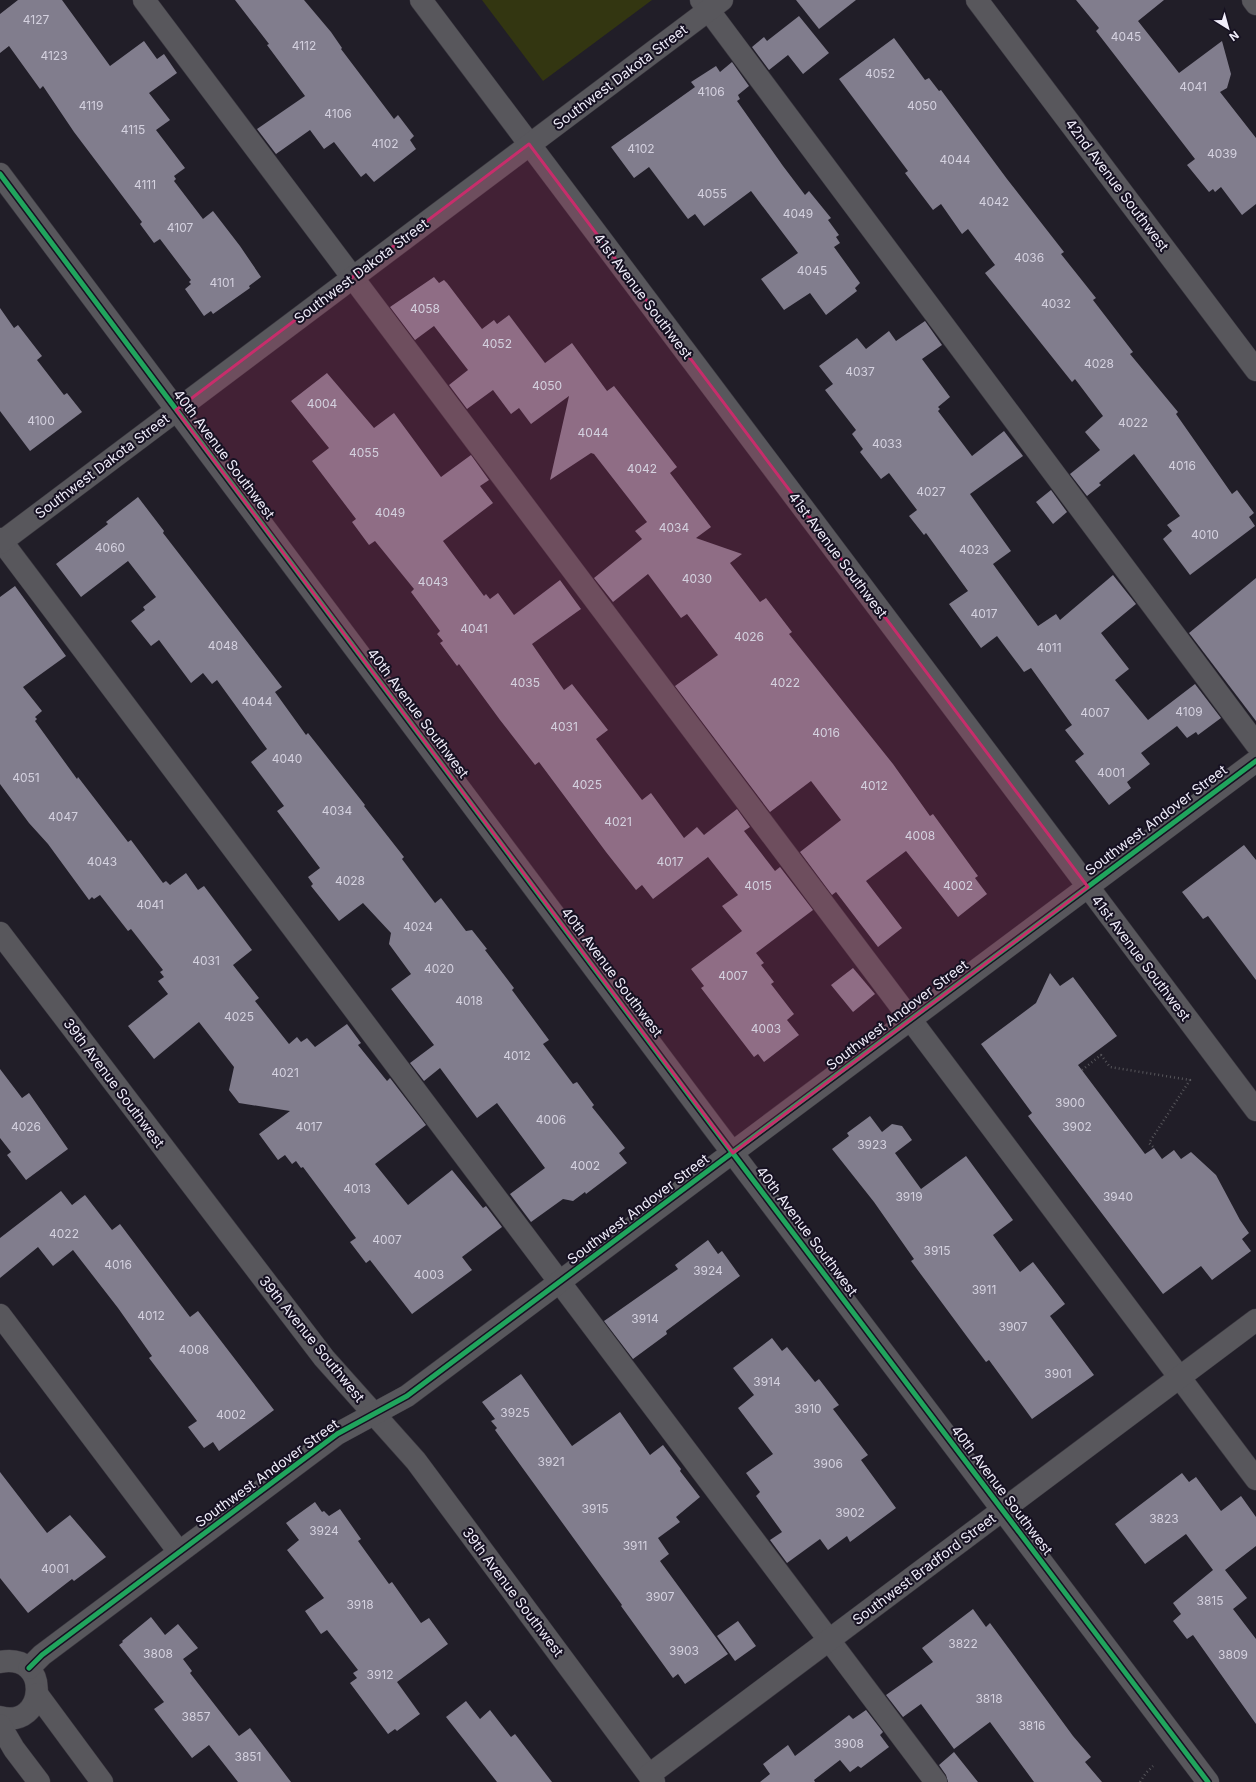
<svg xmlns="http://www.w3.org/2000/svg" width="1256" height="1782" font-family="Inter,sans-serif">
<rect width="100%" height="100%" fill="#211e28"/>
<polygon fill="#333611" points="482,0 652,0 543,81"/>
<g fill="#817d8d">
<polygon points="18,0 62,0 110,66 144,41 157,59 164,54 177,73 149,93 170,120 156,130 185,168 174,176 176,179 174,181 203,219 213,211 240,246 261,277 249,286 250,288 213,314 211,311 204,316 185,289 191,284 189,282 191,280 160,239 154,243 140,224 142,222 74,132 43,86 40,89 9,46 0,53 0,14"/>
<polygon points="235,0 304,0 331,32 342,48 341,49 394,119 398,115 414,136 410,140 416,149 374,182 366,173 361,177 334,142 324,149 310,130 276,154 257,129 305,96 267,45 269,44"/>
<polygon points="796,0 856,0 819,29"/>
<polygon points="1076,0 1164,0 1138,21 1179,73 1222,41 1231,74 1227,88 1220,92 1256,138 1256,204 1242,215 1221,187 1215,192 1213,189 1209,192 1187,165 1195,159 1096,31 1099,28"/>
<polygon points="799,16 829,53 803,74 788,55 769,70 752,47 764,37 767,41"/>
<polygon points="894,38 925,80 929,78 939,91 941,90 1007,179 1064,252 1061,254 1096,298 1093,300 1133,352 1130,354 1178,412 1176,414 1232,494 1237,490 1254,513 1249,517 1255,526 1190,575 1163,539 1172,531 1167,525 1180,516 1134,454 1099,483 1101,485 1087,496 1070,474 1100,450 1085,432 1103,416 1075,379 1072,382 985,273 995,265 968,229 962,234 941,204 933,210 905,173 908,171 839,79"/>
<polygon points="732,62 749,86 738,95 740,99 737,101 783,166 805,195 809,191 831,218 828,220 839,235 836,237 840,243 834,247 860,283 855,288 857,291 826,315 810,293 784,310 761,279 798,253 751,191 704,226 695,214 688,219 649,167 634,178 611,147 695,87 691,82 716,66 720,72"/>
<polygon points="434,277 439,283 444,280 447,283 482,329 494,320 497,324 509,315 545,363 572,343 607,391 614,386 677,467 670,473 711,527 696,538 742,554 730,563 760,602 766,598 792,632 789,634 893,764 930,816 933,814 978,876 975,878 987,894 958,917 906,851 866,881 902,928 878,947 836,892 832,895 800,852 841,820 811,781 770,812 675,686 718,655 687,614 681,618 648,574 613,602 594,578 642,539 635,531 647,522 594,454 591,453 550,480 569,396 531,424 519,408 511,414 493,390 467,409 449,385 468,370 434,326 415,340 390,307"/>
<polygon points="0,308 14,328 18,325 42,356 37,360 64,395 67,393 82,412 30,451 0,411"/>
<polygon points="925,321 942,345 922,359 950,397 938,407 940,409 938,411 972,456 1004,431 1023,456 970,494 1011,551 993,564 1038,626 1056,614 1060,620 1113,575 1136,604 1101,633 1129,669 1115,680 1148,720 1195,684 1221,718 1198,735 1196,732 1187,738 1177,726 1141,753 1150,764 1127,782 1131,788 1109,805 1075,761 1084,754 1065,730 1072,725 1031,668 1024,672 997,636 981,648 949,604 968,591 926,533 924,535 909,516 917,510 889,473 881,479 860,452 863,449 852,434 856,430 825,390 833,384 819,366 857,338 866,349 889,331 896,341"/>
<polygon points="327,373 374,428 394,413 441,477 471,455 489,480 480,486 493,503 443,541 484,596 486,594 490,599 498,593 514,615 560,580 581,609 532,644 564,690 572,684 608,730 596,739 642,800 651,793 684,838 697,827 704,835 737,809 750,827 744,831 775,871 780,867 813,910 756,953 764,963 761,965 774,982 771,984 794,1014 787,1020 799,1035 764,1062 758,1054 754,1057 701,988 704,986 691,969 742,931 722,906 738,895 708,857 653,899 642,885 636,890 606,852 539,762 535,765 500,720 459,664 457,666 440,643 443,641 437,634 440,631 411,592 414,589 375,541 369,545 352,522 356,519 312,461 329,448 291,401"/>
<polygon points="1051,490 1067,512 1053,524 1036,502"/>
<polygon points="138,497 164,531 163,533 282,687 275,692 306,735 308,733 365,805 364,806 404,857 402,859 435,903 441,898 466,931 472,930 487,949 485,950 514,988 512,990 549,1040 543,1044 573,1084 577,1082 594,1105 592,1107 625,1148 619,1153 627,1163 586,1194 585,1192 573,1201 563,1199 531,1222 510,1194 545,1168 497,1103 477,1118 440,1068 424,1081 410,1063 434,1045 391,989 411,974 389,944 391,933 363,903 339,921 311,886 313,884 308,877 320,868 277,811 284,806 251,762 267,749 217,680 212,684 203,673 191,683 159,640 151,646 131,621 145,610 143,607 156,597 128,561 81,597 56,564 108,524 106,522"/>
<polygon points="1256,578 1256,721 1189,633"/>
<polygon points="15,586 66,656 23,687 42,711 35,717 37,719 35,721 77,779 78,777 128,842 131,840 163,883 166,881 170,885 186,873 198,890 204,886 252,950 233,965 259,998 255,1001 289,1044 297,1037 301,1042 307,1038 315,1047 347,1024 361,1043 358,1045 387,1081 390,1078 426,1125 375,1164 408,1205 452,1170 483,1208 486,1206 502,1227 462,1257 472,1270 412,1314 370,1260 366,1263 350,1242 356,1238 303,1167 301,1168 296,1161 292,1164 285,1155 278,1160 259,1134 290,1111 239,1103 229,1090 234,1067 199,1022 154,1059 128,1026 168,994 158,981 164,977 160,972 163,970 131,929 128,931 100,895 94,899 92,897 89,900 48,844 29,823 0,784 0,597"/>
<polygon points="1244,845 1256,860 1256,980 1208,916 1203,919 1182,892"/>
<polygon points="853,968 875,994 853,1012 831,985"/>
<polygon points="1050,973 1060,986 1073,977 1117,1036 1078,1065 1145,1154 1154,1148 1162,1159 1174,1150 1181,1159 1191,1152 1216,1175 1240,1220 1249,1233 1242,1239 1251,1251 1212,1280 1201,1266 1163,1294 1028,1116 1032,1113 981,1044 1036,1003"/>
<polygon points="0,1069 22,1098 29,1093 68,1149 26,1180 7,1155 11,1152 0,1138"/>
<polygon points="870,1116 882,1132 892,1124 902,1126 912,1140 895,1153 921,1189 966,1156 1013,1220 993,1235 1020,1272 1033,1262 1065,1304 1050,1316 1094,1375 1032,1419 989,1360 986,1362 968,1338 911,1261 914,1259 874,1202 832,1149 849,1136 847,1133"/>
<polygon points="61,1191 72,1205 85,1195 112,1230 120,1224 190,1317 198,1311 274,1410 219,1451 213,1442 204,1448 188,1427 197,1421 149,1358 152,1356 118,1308 73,1250 53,1266 38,1247 0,1278 0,1238"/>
<polygon points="708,1240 718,1254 722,1251 740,1276 666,1331 667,1334 633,1359 604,1321 678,1269 675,1265"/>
<polygon points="772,1338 782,1351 787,1347 815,1382 819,1379 839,1405 833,1409 868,1455 861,1460 896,1508 850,1542 847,1536 828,1550 820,1539 787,1563 770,1540 782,1532 756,1496 760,1492 746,1473 773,1454 738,1408 754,1395 733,1368"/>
<polygon points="521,1374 572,1446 620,1412 650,1455 663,1445 681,1469 680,1471 700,1497 676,1517 680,1522 658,1538 669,1554 660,1561 728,1654 685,1684 678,1674 673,1678 621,1606 622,1605 495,1430 497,1428 491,1421 495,1419 482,1402"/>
<polygon points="0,1472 47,1533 70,1515 106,1557 74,1581 72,1579 28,1613 0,1578"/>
<polygon points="1182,1473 1189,1482 1196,1477 1221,1511 1241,1496 1256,1517 1256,1546 1225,1570 1247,1598 1233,1609 1256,1639 1256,1724 1193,1635 1187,1639 1173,1621 1181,1614 1173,1603 1213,1570 1186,1534 1145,1564 1115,1524"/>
<polygon points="315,1502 322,1512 324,1511 329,1516 340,1509 361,1539 358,1541 389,1584 392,1582 421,1623 429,1618 448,1644 397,1682 420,1714 397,1731 395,1729 388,1734 350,1683 357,1678 353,1673 358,1670 327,1630 321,1634 305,1611 324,1598 287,1550 299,1540 286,1523"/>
<polygon points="973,1609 986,1627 990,1623 1073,1736 1091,1757 1085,1762 1102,1782 1034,1782 990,1722 954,1749 921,1704 903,1717 886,1695 933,1662 922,1648"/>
<polygon points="151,1617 165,1635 178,1624 198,1648 183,1659 192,1671 190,1673 239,1736 250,1728 291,1782 238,1782 209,1745 192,1758 154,1709 164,1702 119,1645 123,1642 122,1641"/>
<polygon points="738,1621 756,1646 735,1661 717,1636"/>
<polygon points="466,1701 480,1719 490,1710 511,1737 515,1734 552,1782 497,1782 446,1717"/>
<polygon points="866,1710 883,1732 880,1735 889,1747 861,1768 858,1766 850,1772 840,1760 814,1780 815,1782 760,1782 770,1774 763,1764 788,1745 795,1756 849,1715 853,1719"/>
<polygon points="954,1752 978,1782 948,1782 946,1775 939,1765"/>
</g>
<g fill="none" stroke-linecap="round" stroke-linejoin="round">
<defs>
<g id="minor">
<polyline points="144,0 1256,1479"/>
<polyline points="421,0 1256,1110"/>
<polyline points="701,0 1256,744"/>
<polyline points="977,0 1256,370"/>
<polyline points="1253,0 1256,4"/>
<polyline points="0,174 713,1127 1208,1782"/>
<polyline points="0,539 936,1782"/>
<polyline points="0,543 722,0"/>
<polyline points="0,933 324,1358 416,1461 654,1782"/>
<polyline points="0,1315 179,1552"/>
<path d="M0,1662C52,1652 46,1730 0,1717"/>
<polyline points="29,1668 42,1655 337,1434 407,1396 1256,761"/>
<polyline points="37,1694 102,1782"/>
<polyline points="0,1725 14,1749 39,1782"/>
<polyline points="649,1775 1256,1320"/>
</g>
</defs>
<use href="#minor" stroke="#3b3840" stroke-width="23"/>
<g stroke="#57565b" stroke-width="2.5" stroke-dasharray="1 3" stroke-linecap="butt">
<polyline points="1082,1070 1101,1055 1110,1067 1190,1080 1149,1143 1154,1148"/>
<polyline points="1140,1782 1146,1773 1153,1766"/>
</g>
<use href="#minor" stroke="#58575c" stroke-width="22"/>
<defs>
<g id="cycleway">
<polyline points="0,174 713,1127 1208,1782"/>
<polyline points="29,1668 42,1655 337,1434 407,1396 1256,761"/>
</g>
</defs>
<use href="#cycleway" stroke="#161122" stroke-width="8"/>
<use href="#cycleway" stroke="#20a55d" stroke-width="5"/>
</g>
<path fill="#c72d6b" fill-opacity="0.2" stroke="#c72d6b" stroke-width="3" stroke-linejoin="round" d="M529,144L1088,887L733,1153L176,410Z"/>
<g text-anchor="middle" stroke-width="4" stroke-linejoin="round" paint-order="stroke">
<g font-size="12" fill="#d4d1df">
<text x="36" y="24">4127</text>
<text x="1126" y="41">4045</text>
<text x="304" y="50">4112</text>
<text x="54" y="60">4123</text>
<text x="880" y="78">4052</text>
<text x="1193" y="91">4041</text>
<text x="711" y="96">4106</text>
<text x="91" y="110">4119</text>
<text x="922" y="110">4050</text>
<text x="338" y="118">4106</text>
<text x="133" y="134">4115</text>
<text x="385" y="148">4102</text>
<text x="641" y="153">4102</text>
<text x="1222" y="158">4039</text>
<text x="955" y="164">4044</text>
<text x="145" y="189">4111</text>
<text x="712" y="198">4055</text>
<text x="994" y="206">4042</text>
<text x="798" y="218">4049</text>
<text x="180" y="232">4107</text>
<text x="1029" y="262">4036</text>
<text x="812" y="275">4045</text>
<text x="222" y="287">4101</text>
<text x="1056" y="308">4032</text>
<text x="425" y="313">4058</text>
<text x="497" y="348">4052</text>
<text x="1099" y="368">4028</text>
<text x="860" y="376">4037</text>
<text x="547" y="390">4050</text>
<text x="322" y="408">4004</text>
<text x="41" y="425">4100</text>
<text x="1133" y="427">4022</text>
<text x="593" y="437">4044</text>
<text x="887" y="448">4033</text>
<text x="364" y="457">4055</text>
<text x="1182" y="470">4016</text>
<text x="642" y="473">4042</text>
<text x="931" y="496">4027</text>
<text x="390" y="517">4049</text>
<text x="674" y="532">4034</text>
<text x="1205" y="539">4010</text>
<text x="110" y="552">4060</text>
<text x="974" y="554">4023</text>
<text x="697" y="583">4030</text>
<text x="433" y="586">4043</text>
<text x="984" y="618">4017</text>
<text x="474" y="633">4041</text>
<text x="749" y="641">4026</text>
<text x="223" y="650">4048</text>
<text x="1049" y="652">4011</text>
<text x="525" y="687">4035</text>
<text x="785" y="687">4022</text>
<text x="257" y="706">4044</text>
<text x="1189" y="716">4109</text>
<text x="1095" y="717">4007</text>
<text x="564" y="731">4031</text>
<text x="826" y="737">4016</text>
<text x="287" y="763">4040</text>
<text x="1111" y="777">4001</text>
<text x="26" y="782">4051</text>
<text x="587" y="789">4025</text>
<text x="874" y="790">4012</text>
<text x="337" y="815">4034</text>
<text x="63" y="821">4047</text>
<text x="618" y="826">4021</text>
<text x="920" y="840">4008</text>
<text x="102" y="866">4043</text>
<text x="670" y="866">4017</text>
<text x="350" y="885">4028</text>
<text x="758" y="890">4015</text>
<text x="958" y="890">4002</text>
<text x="150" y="909">4041</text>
<text x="418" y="931">4024</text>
<text x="206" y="965">4031</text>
<text x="439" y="973">4020</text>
<text x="733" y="980">4007</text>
<text x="469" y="1005">4018</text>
<text x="239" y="1021">4025</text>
<text x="766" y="1033">4003</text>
<text x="517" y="1060">4012</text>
<text x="285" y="1077">4021</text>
<text x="1070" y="1107">3900</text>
<text x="551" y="1124">4006</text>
<text x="26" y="1131">4026</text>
<text x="309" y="1131">4017</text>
<text x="1077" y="1131">3902</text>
<text x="872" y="1149">3923</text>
<text x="585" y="1170">4002</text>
<text x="357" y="1193">4013</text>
<text x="909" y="1201">3919</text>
<text x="1118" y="1201">3940</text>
<text x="64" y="1238">4022</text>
<text x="387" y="1244">4007</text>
<text x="937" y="1255">3915</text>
<text x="118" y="1269">4016</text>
<text x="708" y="1275">3924</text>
<text x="429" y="1279">4003</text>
<text x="984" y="1294">3911</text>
<text x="151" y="1320">4012</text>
<text x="645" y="1323">3914</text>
<text x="1013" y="1331">3907</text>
<text x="194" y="1354">4008</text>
<text x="1058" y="1378">3901</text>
<text x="767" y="1386">3914</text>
<text x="808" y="1413">3910</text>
<text x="515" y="1417">3925</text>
<text x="231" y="1419">4002</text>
<text x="551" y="1466">3921</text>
<text x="828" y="1468">3906</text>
<text x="595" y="1513">3915</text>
<text x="850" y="1517">3902</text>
<text x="1164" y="1523">3823</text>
<text x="324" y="1535">3924</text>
<text x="635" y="1550">3911</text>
<text x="55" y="1573">4001</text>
<text x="660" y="1601">3907</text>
<text x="1210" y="1605">3815</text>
<text x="360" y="1609">3918</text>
<text x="963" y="1648">3822</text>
<text x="684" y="1655">3903</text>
<text x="158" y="1658">3808</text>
<text x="1233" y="1659">3809</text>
<text x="380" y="1679">3912</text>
<text x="989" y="1703">3818</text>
<text x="196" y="1721">3857</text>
<text x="1032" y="1730">3816</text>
<text x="849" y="1748">3908</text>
<text x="248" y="1761">3851</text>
</g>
<g font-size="14" fill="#f0edfa" stroke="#161122">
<text transform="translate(620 77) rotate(-37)" y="5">Southwest Dakota Street</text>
<text transform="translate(1117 185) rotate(53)" y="5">42nd Avenue Southwest</text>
<text transform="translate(361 271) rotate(-37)" y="5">Southwest Dakota Street</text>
<text transform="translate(643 296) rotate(53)" y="5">41st Avenue Southwest</text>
<text transform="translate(224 454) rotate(53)" y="5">40th Avenue Southwest</text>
<text transform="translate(102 466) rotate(-37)" y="5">Southwest Dakota Street</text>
<text transform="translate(838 555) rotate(53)" y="5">41st Avenue Southwest</text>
<text transform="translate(418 713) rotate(53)" y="5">40th Avenue Southwest</text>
<text transform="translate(1156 820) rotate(-37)" y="5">Southwest Andover Street</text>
<text transform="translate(1141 958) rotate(53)" y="5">41st Avenue Southwest</text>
<text transform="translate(612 972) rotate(53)" y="5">40th Avenue Southwest</text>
<text transform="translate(897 1015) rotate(-37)" y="5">Southwest Andover Street</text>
<text transform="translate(114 1083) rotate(53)" y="5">39th Avenue Southwest</text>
<text transform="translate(638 1209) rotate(-37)" y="5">Southwest Andover Street</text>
<text transform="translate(807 1231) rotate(53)" y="5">40th Avenue Southwest</text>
<text transform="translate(312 1339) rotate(51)" y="5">39th Avenue Southwest</text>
<text transform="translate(267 1473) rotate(-36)" y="5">Southwest Andover Street</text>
<text transform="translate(1002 1490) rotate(53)" y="5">40th Avenue Southwest</text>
<text transform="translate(924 1569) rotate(-37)" y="5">Southwest Bradford Street</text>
<text transform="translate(513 1592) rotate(53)" y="5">39th Avenue Southwest</text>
</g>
</g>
<g transform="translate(1228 28) rotate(143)" stroke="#161122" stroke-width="3" paint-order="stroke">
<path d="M0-3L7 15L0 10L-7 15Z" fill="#f0edfa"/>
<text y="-6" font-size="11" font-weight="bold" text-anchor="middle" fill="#f0edfa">N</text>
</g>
</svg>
